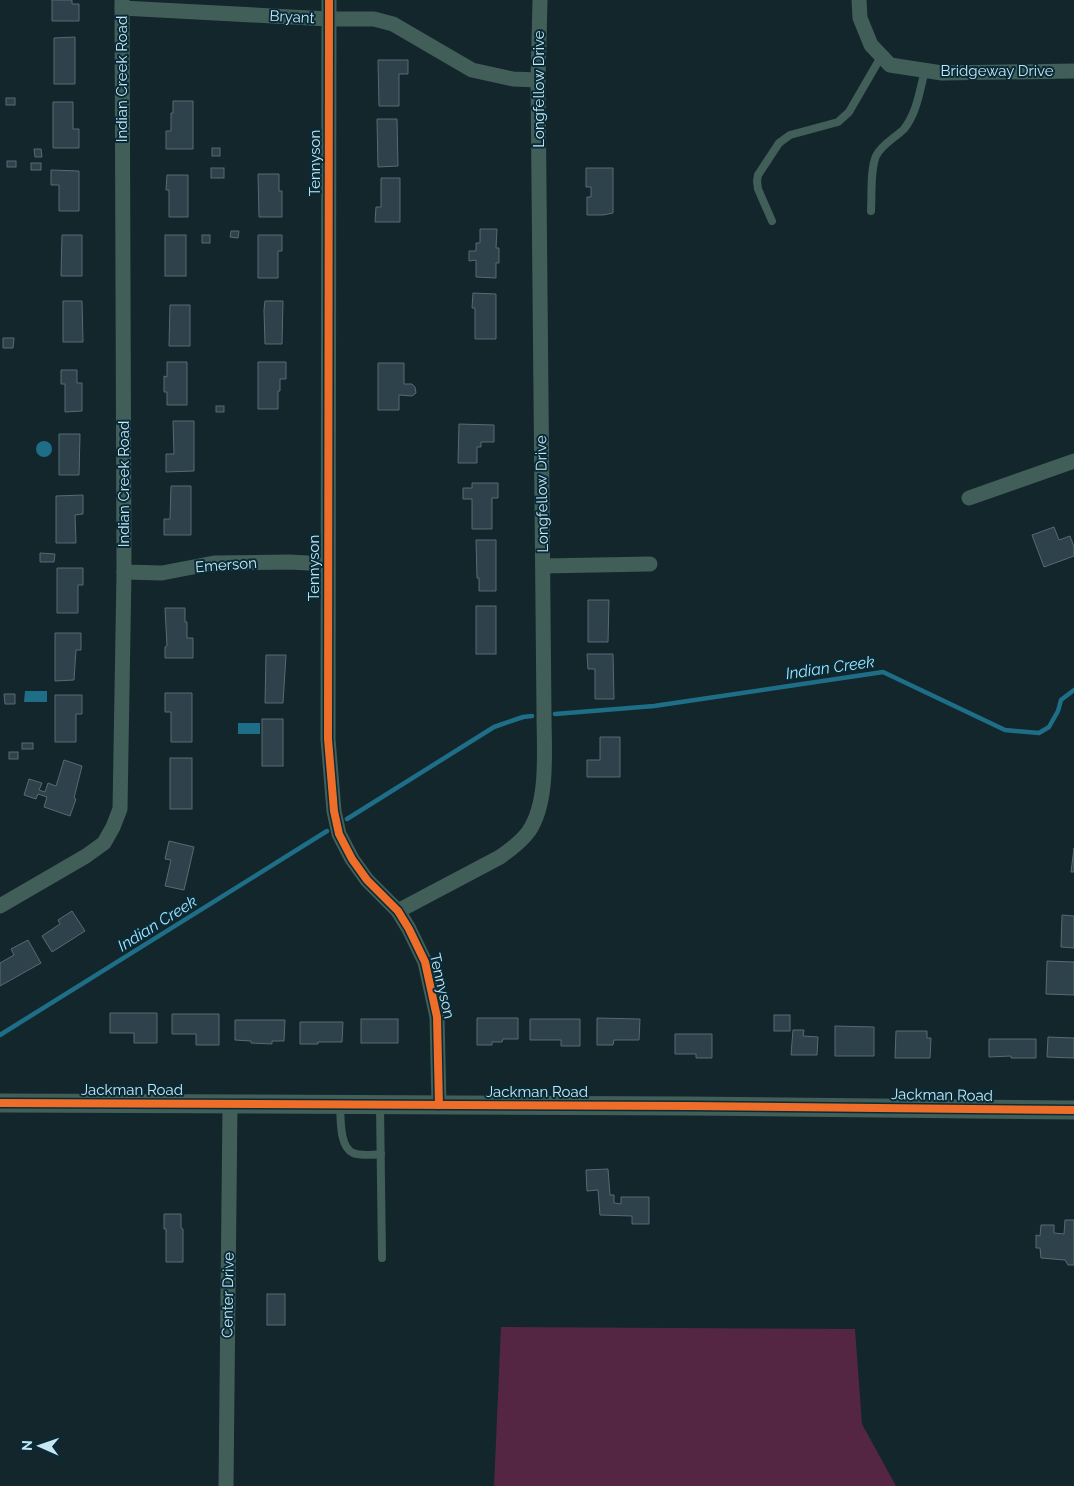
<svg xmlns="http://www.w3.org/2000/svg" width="1074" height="1486" font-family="Raleway,sans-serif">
<rect width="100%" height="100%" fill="#12262c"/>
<polygon fill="#542644" points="501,1327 855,1329 862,1424 896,1486 494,1486"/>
<g fill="#1f6e88">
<circle cx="44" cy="449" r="8"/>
<polygon points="25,691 47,691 47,702 24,702"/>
<rect x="238" y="723" width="22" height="11"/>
</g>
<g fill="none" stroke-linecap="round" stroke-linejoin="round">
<g stroke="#1f6e88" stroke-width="4.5">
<polyline points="555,714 654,706 883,672 1005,730 1039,733 1049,727 1058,711 1061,700 1074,690"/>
<polyline points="347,819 494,727 523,717 532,716"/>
<polyline points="0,1035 327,831"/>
</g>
</g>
<g fill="#2e424c" stroke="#586a74">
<polygon points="52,0 72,0 72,4 79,4 79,21 52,21"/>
<polygon points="75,37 75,84 54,84 54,38"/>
<polygon points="378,60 408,60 408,74 399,74 399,106 379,106"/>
<rect x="6" y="98" width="9" height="7"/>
<polygon points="173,101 193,101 193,149 166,149 166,131 171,131 171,113 173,113"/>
<polygon points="53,102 73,102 73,129 79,129 79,148 53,148"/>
<polygon points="377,119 397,119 398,166 378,167"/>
<rect x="212" y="148" width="8" height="8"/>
<polygon points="34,149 41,149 42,157 35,157"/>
<rect x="7" y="161" width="9" height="6"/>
<rect x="31" y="163" width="10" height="7"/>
<rect x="211" y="168" width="13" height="10"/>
<polygon points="586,168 613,168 613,213 603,215 587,215 587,197 591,197 591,187 586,187"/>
<polygon points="51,170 79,171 79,211 59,211 59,185 51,185"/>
<polygon points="258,174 279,174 279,191 282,191 282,217 259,217"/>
<polygon points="167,175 188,175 188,217 169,217 169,190 166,190"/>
<polygon points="381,178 400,178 400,222 375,222 376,207 381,207"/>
<polygon points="480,229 497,229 496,248 499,248 499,263 496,263 496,278 476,277 476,260 469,261 469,251 476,251 476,243 480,243"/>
<polygon points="231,231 239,231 238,238 230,237"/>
<polygon points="62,235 82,235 82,276 61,276"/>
<rect x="165" y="235" width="21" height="41"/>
<rect x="202" y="235" width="8" height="8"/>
<polygon points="258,235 282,235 282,251 278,251 278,278 258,278"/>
<polygon points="473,293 496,294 496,339 475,339 475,308 472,308"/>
<polygon points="63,301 82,301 83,342 63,342"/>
<polygon points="265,301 283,301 282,344 265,344 264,310"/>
<polygon points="170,305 190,305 190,346 169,346"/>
<polygon points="3,338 14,338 13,348 3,348"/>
<polygon points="167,362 187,362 187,405 167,405 167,392 164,392 164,376 167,377"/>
<polygon points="258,362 286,362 286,379 280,379 280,391 278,391 278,409 258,409"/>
<polygon points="378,363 404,363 404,384 412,384 415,387 416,393 412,396 399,395 399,410 378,410"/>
<polygon points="61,370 77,370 77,383 82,383 82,411 65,412 65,384 61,384"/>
<rect x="216" y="406" width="8" height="6"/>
<polygon points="173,421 194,421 194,471 166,472 166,454 174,454"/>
<polygon points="459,424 494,425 494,442 481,442 481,447 477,447 477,463 458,463"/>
<polygon points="59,434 80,434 79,475 59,475"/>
<polygon points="472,483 498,483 498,498 492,498 492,529 472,529 472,499 463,499 463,488 472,488"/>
<polygon points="171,486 191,486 191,535 164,535 164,519 170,519"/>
<polygon points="83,495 83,514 75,515 76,543 56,543 56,496"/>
<polygon points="1054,527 1059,540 1070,536 1074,547 1074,556 1044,567 1032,535"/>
<polygon points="476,540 496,540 496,591 479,591 479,578 477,578"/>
<polygon points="40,553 55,554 54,562 40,562"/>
<polygon points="57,568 83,568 83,585 78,585 78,613 57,613"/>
<polygon points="588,600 609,600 608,642 588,642"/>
<rect x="476" y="606" width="20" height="48"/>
<polygon points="165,608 185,608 185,622 187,622 187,638 193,638 193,658 165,658 165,647 167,646"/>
<polygon points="55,633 81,633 81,650 76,650 74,680 55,681"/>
<polygon points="587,654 613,654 614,699 595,699 595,669 588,669"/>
<polygon points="266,655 286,655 283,703 265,703"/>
<polygon points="165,693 192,693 192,742 171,742 171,712 165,712"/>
<polygon points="4,694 15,694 15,704 5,704"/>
<polygon points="55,695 82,695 82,714 76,714 76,742 55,742"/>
<rect x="262" y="719" width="21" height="47"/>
<polygon points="600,737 620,737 620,777 587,777 587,760 600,760"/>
<rect x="22" y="743" width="11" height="6"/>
<rect x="9" y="752" width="9" height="7"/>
<rect x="170" y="758" width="22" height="51"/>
<polygon points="64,760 82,766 74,798 76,799 70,816 44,807 47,797 38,794 36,799 24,795 29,779 42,783 39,790 45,792 48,783 56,786"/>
<polygon points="169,841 194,847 184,890 165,886 171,860 165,859"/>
<polygon points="1074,848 1074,872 1071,872"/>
<polygon points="72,911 85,931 52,952 42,936 60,924 58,920"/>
<polygon points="1062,915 1074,916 1074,948 1061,947"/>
<polygon points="28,940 41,963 0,986 0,963 14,955 11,949"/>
<polygon points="1047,961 1074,962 1074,995 1046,994"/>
<polygon points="110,1013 157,1013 157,1043 134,1043 134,1033 110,1033"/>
<polygon points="172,1014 219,1014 219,1045 196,1045 196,1034 172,1034"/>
<rect x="774" y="1015" width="16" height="16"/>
<polygon points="477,1018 518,1018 518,1039 503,1039 502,1042 492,1042 492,1045 477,1045"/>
<polygon points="597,1018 640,1019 639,1040 614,1040 613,1045 597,1045"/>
<rect x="361" y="1019" width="37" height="24"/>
<polygon points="530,1019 580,1019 580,1046 561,1046 561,1040 530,1040"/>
<polygon points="235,1020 285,1020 284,1041 272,1041 272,1044 251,1043 251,1041 235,1040"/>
<polygon points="300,1022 343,1022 342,1042 318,1042 318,1044 300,1044"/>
<polygon points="835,1026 874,1027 874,1056 835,1056"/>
<polygon points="793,1030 804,1030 803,1036 818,1037 817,1055 791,1055"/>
<polygon points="896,1031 927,1031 927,1038 931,1038 930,1058 895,1058"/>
<polygon points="675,1034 712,1034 712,1058 696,1058 696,1054 675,1054"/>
<polygon points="1048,1037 1074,1038 1074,1058 1047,1057"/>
<polygon points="989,1039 1036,1039 1036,1058 1011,1058 1011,1056 989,1057"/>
<polygon points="608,1169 610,1195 614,1195 614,1203 621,1204 621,1197 649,1197 649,1224 632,1224 632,1216 600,1215 598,1190 587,1191 586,1170"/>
<polygon points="164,1214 181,1214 181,1228 183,1229 183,1262 166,1262 166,1229 164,1229"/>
<polygon points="1065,1220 1074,1220 1074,1265 1068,1265 1065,1260 1041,1258 1040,1248 1036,1248 1036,1235 1040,1236 1041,1225 1054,1225 1054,1233 1064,1234"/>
<rect x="267" y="1294" width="18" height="31"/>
</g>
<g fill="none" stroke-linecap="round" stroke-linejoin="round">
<g stroke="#415e58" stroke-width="8">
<path d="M871,211C872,195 870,170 876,156C882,144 895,138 904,129C917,113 920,89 925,70"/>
<polyline points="772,221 758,189 757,181 758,175 779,143 790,135 838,122 849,112 882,55"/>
<path d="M340,1105C341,1119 339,1146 353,1153C361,1156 372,1155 381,1154"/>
<polyline points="380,1105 382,1258"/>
</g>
<g stroke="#415e58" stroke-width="15">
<polyline points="329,0 328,739 334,811 339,834 352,859 367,880 398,911 409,929 425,962 437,1017 439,1105"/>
<polyline points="859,0 860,18 871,45 890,65 942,73 1074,71"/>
<polyline points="122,8 329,19 374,19 393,24 472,70 513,79 538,80"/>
<polyline points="969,498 1074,461"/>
<polyline points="543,566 650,564"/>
<polyline points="124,572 162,573 214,563 289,562 327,564"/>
<polyline points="0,906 86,856 104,843 113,827 120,809 124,572 122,0"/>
<path d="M398,911L500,857C510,850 522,841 529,831C549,801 544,749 544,714L538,80L540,0"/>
<polyline points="226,1486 230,1105"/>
</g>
<polyline stroke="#415e58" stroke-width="19" points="0,1103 688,1106 1074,1110"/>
<defs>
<g id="cycleway">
<polyline points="329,0 328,739 334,811 339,834 352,859 367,880 398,911 409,929 425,962 437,1017 439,1105"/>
<polyline points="0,1103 688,1106 1074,1110"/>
</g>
</defs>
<use href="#cycleway" stroke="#082b37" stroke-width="11"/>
<use href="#cycleway" stroke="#ee6e29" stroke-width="8"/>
</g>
<g text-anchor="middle" stroke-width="4" stroke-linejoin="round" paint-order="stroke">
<g font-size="15" fill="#c7e6f3" stroke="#082b37">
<text transform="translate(292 17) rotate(3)" y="5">Bryant</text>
<text x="997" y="76">Bridgeway Drive</text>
<text transform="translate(122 79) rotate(-90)" y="5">Indian Creek Road</text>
<text transform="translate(539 89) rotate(-90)" y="5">Longfellow Drive</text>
<text transform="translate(315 163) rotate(-90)" y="5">Tennyson</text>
<text transform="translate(124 484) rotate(-90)" y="5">Indian Creek Road</text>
<text transform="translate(542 494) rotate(-91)" y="5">Longfellow Drive</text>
<text transform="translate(226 565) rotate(-4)" y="5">Emerson</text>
<text transform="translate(314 568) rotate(-90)" y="5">Tennyson</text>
<text transform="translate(442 986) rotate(77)" y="5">Tennyson</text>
<text x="132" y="1095">Jackman Road</text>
<text x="537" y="1097">Jackman Road</text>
<text transform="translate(942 1095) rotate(1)" y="5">Jackman Road</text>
<text transform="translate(228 1295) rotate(-89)" y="5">Center Drive</text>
</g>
<g font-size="16" font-style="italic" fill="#a6e4fd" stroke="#082b37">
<text transform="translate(830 667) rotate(-8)" y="6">Indian Creek</text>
<text transform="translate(157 923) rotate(-32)" y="6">Indian Creek</text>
</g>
</g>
<g transform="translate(40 1446) rotate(272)" stroke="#082b37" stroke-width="4" paint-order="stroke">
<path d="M0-4L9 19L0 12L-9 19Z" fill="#c7e6f3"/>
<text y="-8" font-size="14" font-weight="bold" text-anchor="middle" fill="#c7e6f3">N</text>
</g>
</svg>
